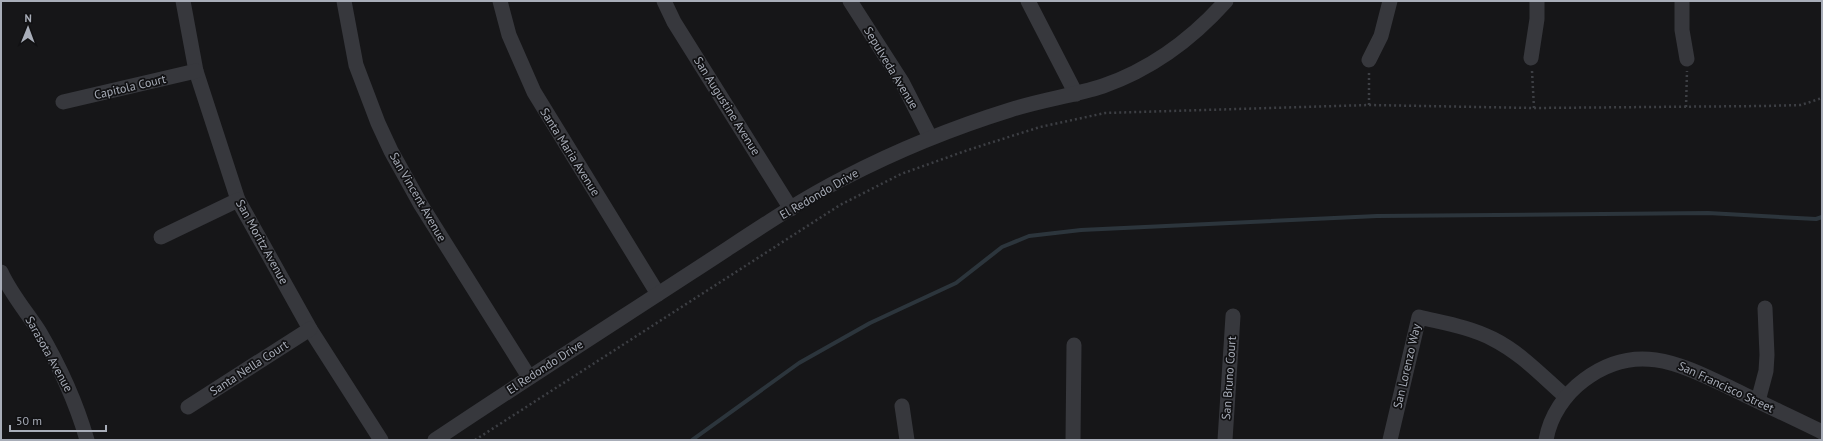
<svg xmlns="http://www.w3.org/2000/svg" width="1823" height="441" font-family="'PT Sans',sans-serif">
<rect width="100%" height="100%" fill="#161618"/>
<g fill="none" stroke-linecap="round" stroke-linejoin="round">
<polyline stroke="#2c353c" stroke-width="4" points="692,440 799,363 870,323 956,283 1002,247 1029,236 1081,230 1377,216 1708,213 1816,219 1822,217"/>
<g stroke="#3d3f44" stroke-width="2.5" stroke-dasharray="2 3" stroke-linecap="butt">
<polyline points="1532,71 1534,108"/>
<polyline points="1369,105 1369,73"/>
<polyline points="1686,107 1687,71"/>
<polyline points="475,440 840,205 901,174 968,150 1040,127 1105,113 1369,105 1534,108 1765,106 1801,105 1822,98"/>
</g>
<g stroke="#37383d" stroke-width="15">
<polyline points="183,1 196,71 238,200 310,329 381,440"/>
<polyline points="344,1 356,65 378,123 391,151 421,205 529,377"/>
<polyline points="500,1 509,35 534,92 658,294"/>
<polyline points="664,1 674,22 791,209"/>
<polyline points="850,1 902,82 930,137"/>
<polyline points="1028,1 1076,94"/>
<polyline points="1682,1 1682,30 1687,59"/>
<polyline points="1531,58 1537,19 1537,1"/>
<polyline points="1369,60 1381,36 1390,1"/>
<polyline points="63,102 196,71"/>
<polyline points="161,237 238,200"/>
<path d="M1,272C11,294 26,311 39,331C59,365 76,402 87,440"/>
<polyline points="1758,401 1766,371 1767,355 1765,308"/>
<polyline points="902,406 907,440"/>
<polyline points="188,407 310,329"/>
<path d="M435,440C520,383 606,328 692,272C742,240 791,205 844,178C898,150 952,128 1010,110C1040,100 1072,96 1103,86C1152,69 1192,39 1226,1"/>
<polyline points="1073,440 1074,345"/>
<polyline points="1225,440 1233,316"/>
<path d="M1390,440L1419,317C1444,323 1470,327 1493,339C1521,353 1543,377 1566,397"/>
<path d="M1546,440C1550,416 1565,394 1584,380C1638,339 1684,366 1737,391C1765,405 1794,418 1822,432"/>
</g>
</g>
<g text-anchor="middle" stroke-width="3.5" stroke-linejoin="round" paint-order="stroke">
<g font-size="12" fill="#a8adb8" stroke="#111113">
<text transform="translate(891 68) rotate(59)" y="4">Sepulveda Avenue</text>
<text transform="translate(130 87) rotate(-13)" y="4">Capitola Court</text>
<text transform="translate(727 106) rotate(58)" y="4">San Augustine Avenue</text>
<text transform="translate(570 152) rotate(58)" y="4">Santa Maria Avenue</text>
<text transform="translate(819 194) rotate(-30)" y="4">El Redondo Drive</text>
<text transform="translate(418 197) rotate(60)" y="4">San Vincent Avenue</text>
<text transform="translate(262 242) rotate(61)" y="4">San Moritz Avenue</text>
<text transform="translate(49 354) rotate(61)" y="4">Sarasota Avenue</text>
<text transform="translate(1407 366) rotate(-77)" y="4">San Lorenzo Way</text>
<text transform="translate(545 367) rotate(-33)" y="4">El Redondo Drive</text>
<text transform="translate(249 368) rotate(-33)" y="4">Santa Nella Court</text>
<text transform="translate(1229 378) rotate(-86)" y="4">San Bruno Court</text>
<text transform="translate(1726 387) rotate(25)" y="4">San Francisco Street</text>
</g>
</g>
<rect width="1823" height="441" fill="none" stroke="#a8adb8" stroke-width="4"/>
<g transform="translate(28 28) rotate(1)" stroke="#111113" stroke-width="3" paint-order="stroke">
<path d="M0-3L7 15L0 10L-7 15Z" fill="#a8adb8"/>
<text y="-6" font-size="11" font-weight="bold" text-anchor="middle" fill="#a8adb8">N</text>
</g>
<path d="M10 425v6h96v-6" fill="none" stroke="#a8adb8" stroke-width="2"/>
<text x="16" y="425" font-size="12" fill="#a8adb8" stroke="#111113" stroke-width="3" paint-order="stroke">50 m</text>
</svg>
